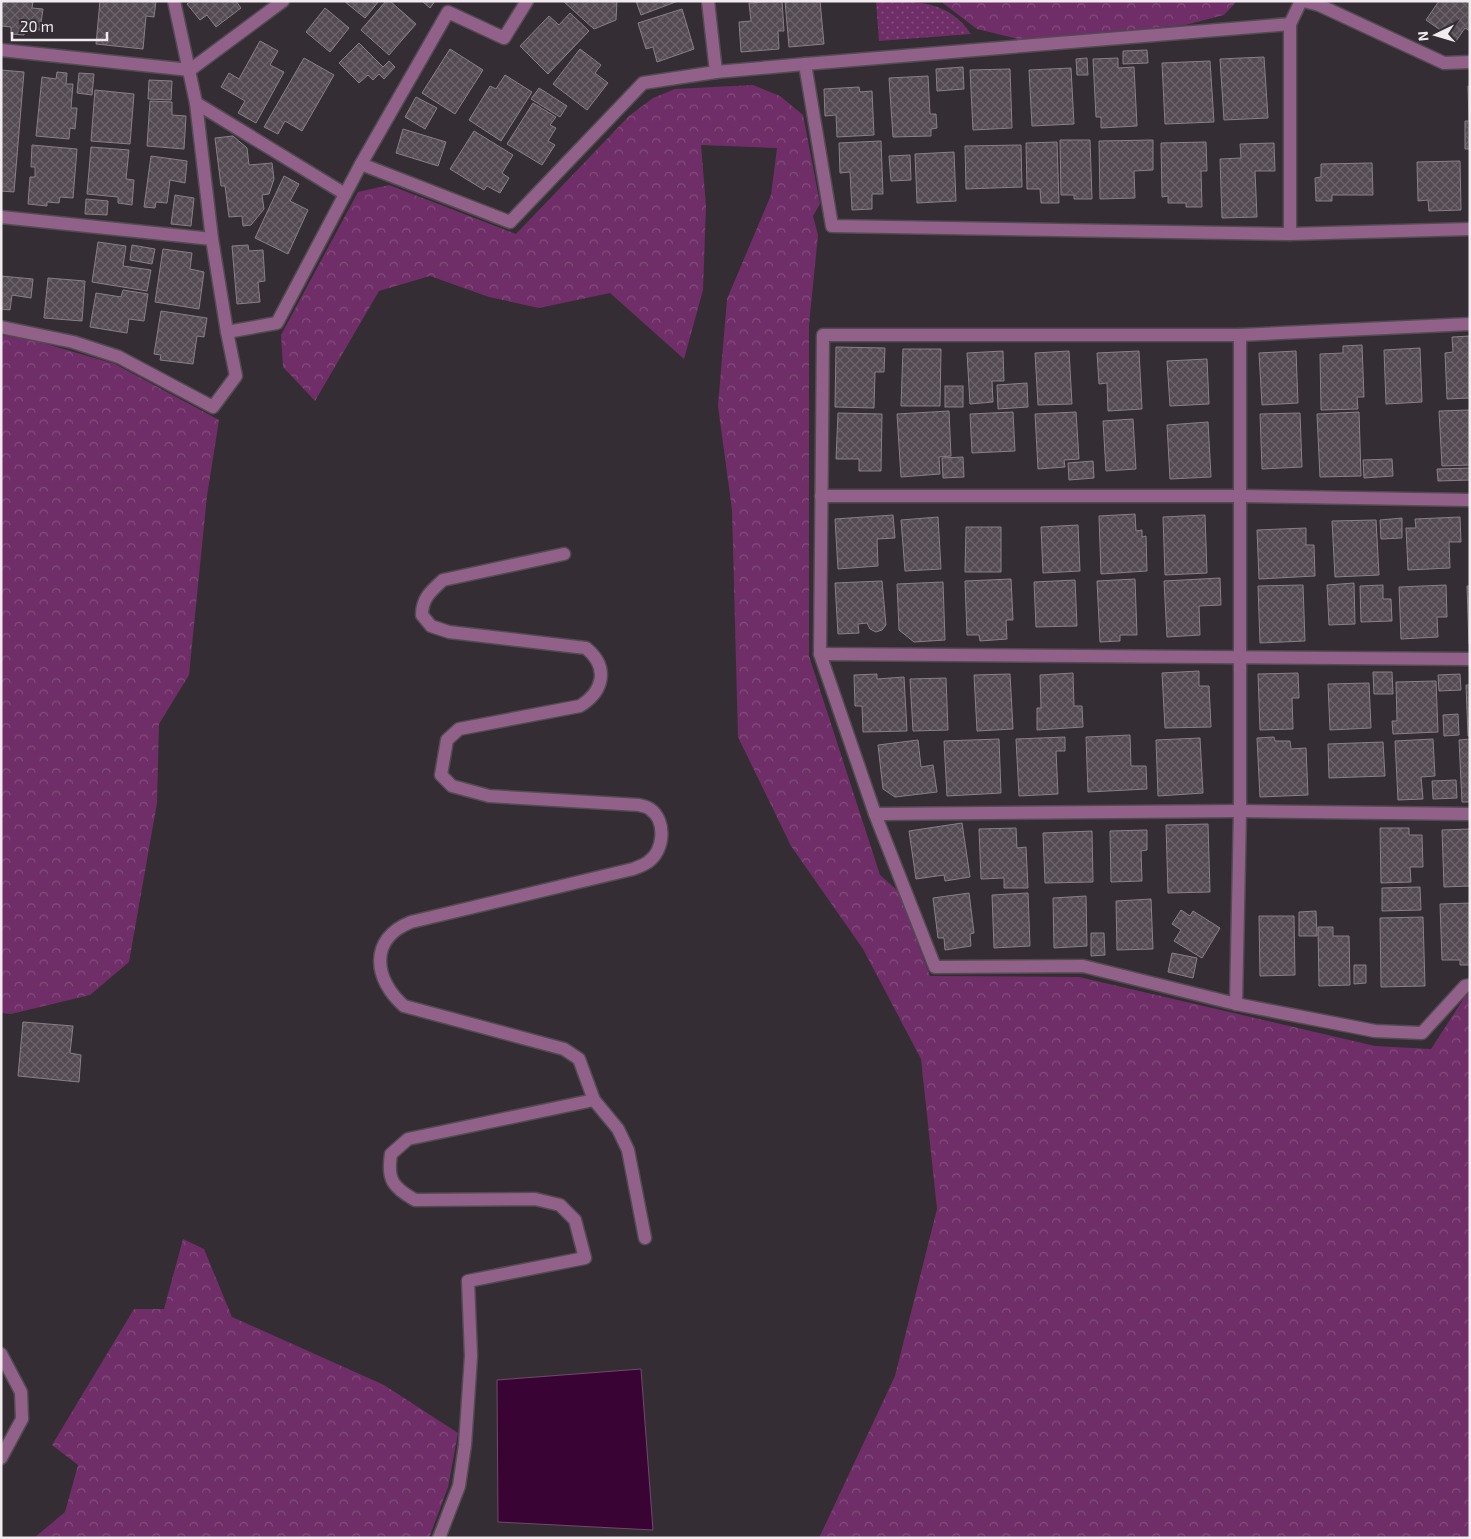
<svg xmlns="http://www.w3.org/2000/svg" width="1471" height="1539" font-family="'Exo 2',sans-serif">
<defs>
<pattern id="grass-dots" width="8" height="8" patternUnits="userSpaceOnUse" patternTransform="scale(1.25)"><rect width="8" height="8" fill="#6f2e67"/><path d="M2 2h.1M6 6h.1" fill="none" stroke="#844c7d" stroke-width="1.8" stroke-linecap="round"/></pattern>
<pattern id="forest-crowns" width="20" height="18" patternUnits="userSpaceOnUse" patternTransform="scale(1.25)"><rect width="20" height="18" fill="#6f2e67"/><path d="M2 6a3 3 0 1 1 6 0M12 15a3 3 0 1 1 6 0" fill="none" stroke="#844c7d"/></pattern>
<pattern id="building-cross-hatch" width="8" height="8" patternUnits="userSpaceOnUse" patternTransform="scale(1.25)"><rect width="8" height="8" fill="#534a52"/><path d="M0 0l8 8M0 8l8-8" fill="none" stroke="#6c646b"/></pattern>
</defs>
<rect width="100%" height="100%" fill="#352d34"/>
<path fill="url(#grass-dots)" d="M876,1C917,1 948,0 971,34L879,41Z"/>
<g fill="url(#forest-crowns)">
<polygon points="940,1 1237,1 1224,15 1185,25 1022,40 977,29"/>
<polygon points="753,85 780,96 803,115 820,204 813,216 818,235 809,325 809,656 880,875 898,891 930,976 1079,977 1375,1046 1431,1049 1466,995 1470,994 1470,1538 819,1538 895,1376 937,1209 921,1059 863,949 791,846 738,737 732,510 718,406 727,299 771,195 777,148 701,145 706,206 703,290 684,359 610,293 539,308 489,297 430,276 379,291 315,401 283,367 281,335 358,192 389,185 516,234 629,116 653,98 675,89"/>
<polygon points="1,335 36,341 115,364 219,420 207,496 189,675 159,724 157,803 129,962 90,995 11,1014 1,1013"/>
<polygon points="183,1239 204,1249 232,1317 384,1385 458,1433 448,1487 429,1538 34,1538 65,1512 78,1465 52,1445 134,1309 164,1309"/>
</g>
<polygon fill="#390434" stroke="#70496c" points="641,1369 653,1530 498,1522 497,1380"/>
<g fill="url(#building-cross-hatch)" stroke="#897f87">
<polygon points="1,1 33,1 32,8 43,9 40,30 25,28 24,35 11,34 11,27 1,26"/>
<polygon points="100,1 156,1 154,17 146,16 143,49 96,44"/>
<polygon points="191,1 236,1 241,8 216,27 207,15 200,20 187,4"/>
<polygon points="344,1 379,1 365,18"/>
<polygon points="386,1 390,1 416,24 389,55 361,30"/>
<polygon points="422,1 435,1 430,8"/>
<polygon points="563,1 617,1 616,20 594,29"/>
<polygon points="636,1 678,1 641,15"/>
<polygon points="782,1 784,31 778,31 779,49 741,52 739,22 751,21 749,3"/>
<polygon points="785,1 820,1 824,44 789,47"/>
<polygon points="1439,1 1470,1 1470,31 1465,28 1456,41 1426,20"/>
<polygon points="325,8 349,28 330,52 306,32"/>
<polygon points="682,9 694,49 657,62 653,47 646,49 638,23"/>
<polygon points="570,13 589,31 548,74 520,46 549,16 559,25"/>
<polygon points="260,41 278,51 270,65 284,72 256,123 238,113 245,101 221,87 229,73 239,79"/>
<polygon points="359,43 383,67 389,61 395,67 384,79 379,74 373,80 368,75 359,83 339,63"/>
<polygon points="450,49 483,70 455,114 422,93"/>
<polygon points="580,49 601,65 595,73 608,83 587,110 553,84"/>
<polygon points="1147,50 1148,63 1123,64 1123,51"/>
<polygon points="1264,57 1268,118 1224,120 1220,59"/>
<polygon points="304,58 334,75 302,131 285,121 278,134 264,127"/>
<polygon points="1087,58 1088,75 1077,75 1076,59"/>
<polygon points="1118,58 1118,68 1134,67 1137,126 1101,128 1101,117 1096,117 1093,59"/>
<polygon points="1210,61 1214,122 1165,124 1162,63"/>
<polygon points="963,67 964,89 937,91 936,69"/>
<polygon points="1071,68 1074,124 1032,126 1029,70"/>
<polygon points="1010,69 1012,128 973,130 970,70"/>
<polygon points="1,70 24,72 14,192 1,191"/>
<polygon points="57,72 67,73 66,84 73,84 71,108 77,108 75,129 70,128 69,139 36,136 42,77 56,79"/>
<polygon points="79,73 94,74 92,95 77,93"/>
<polygon points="505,75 532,92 501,141 469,120 490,86 496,89"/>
<polygon points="928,76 930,114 936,114 937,128 931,129 931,136 893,137 889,78"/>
<polygon points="149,80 172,81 171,100 148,99"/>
<polygon points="1468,86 1470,86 1470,149 1465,149 1465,121 1469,121"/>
<polygon points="859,87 860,92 872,91 874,135 837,137 836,115 825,116 824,89"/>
<polygon points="539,88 567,106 560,117 531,99"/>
<polygon points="95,90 134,94 130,144 91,141"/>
<polygon points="416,97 437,108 425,129 405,117"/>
<polygon points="150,101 172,102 172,115 186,116 184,149 147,146"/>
<polygon points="533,103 556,117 550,125 556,128 548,141 555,145 542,165 507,144"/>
<polygon points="403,129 446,142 438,166 396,153"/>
<polygon points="474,131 513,155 502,173 509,178 500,193 487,186 484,190 450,169"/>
<polygon points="233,136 247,148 249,165 272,163 274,179 269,194 262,195 264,209 251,225 243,226 242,216 229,217 225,186 221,186 215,138"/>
<polygon points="1060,140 1090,140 1092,199 1074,199 1074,195 1061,195"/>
<polygon points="1153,140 1153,170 1134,171 1135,198 1100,199 1099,141"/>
<polygon points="881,141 883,194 872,194 872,209 852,210 850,172 840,173 839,143"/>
<polygon points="1057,142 1059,203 1041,203 1040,189 1027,189 1026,143"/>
<polygon points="1206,142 1207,171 1201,171 1202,207 1186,207 1186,203 1168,203 1168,196 1162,197 1161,143"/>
<polygon points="1274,143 1275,171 1255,171 1257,217 1222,218 1220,159 1241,158 1240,144"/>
<polygon points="32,145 77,149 73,198 60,197 59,203 47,202 47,206 28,204 30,177 35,177 35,167 31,167"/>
<polygon points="1021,145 1022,187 966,189 965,146"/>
<polygon points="91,147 129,150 126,179 134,180 132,205 118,203 118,197 87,194"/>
<polygon points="954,152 956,201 917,203 915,154"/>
<polygon points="910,155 911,180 891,181 889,156"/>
<polygon points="151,156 187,161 185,183 170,180 167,203 156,202 155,208 144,207"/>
<polygon points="1460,161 1461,210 1429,211 1428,200 1418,201 1417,162"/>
<polygon points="1372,163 1373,195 1332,195 1332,201 1316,201 1315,178 1321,177 1321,164"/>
<polygon points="284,176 299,184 290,201 308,210 288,254 255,238"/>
<polygon points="175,195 194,198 191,226 171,224"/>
<polygon points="86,199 108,201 107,215 85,214"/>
<polygon points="98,242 126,246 123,266 151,270 147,291 92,282"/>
<polygon points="132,245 155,249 152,264 130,260"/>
<polygon points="248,245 249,251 263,250 265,281 258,282 260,302 237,304 232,246"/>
<polygon points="163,249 192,253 190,269 204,272 199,309 155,302"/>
<polygon points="1,276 33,279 31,298 12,295 10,310 1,309"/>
<polygon points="48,278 85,281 82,321 44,318"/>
<polygon points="123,290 148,294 144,321 129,319 127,333 90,327 96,293 121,297"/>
<polygon points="161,311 207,318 204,337 197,336 193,364 160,360 161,355 154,354"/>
<polygon points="1470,336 1470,398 1447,399 1445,353 1453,352 1452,337"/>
<polygon points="1362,345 1364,397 1357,397 1358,409 1321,410 1320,354 1343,353 1343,346"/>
<polygon points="836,347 885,348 884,372 875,372 874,408 835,407"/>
<polygon points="1420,348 1422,402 1386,404 1384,350"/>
<polygon points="903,349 941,349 940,406 901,406"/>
<polygon points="1003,351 1004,381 992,381 993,402 970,404 967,353"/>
<polygon points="1069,351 1072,404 1038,405 1035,353"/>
<polygon points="1139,351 1142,409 1108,411 1107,383 1099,384 1097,353"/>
<polygon points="1296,351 1298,403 1262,405 1259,353"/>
<polygon points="1207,359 1209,404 1170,406 1167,361"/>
<polygon points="1027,383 1028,407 998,409 997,385"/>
<rect x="945" y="386" width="18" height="21"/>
<polygon points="1470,410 1470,465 1442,466 1439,411"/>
<polygon points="949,411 951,456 939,457 940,474 901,477 897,414"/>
<polygon points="1013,412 1015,451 972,453 970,414"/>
<polygon points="1076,412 1079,459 1064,460 1065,467 1038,469 1035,414"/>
<polygon points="1359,412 1361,476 1320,477 1317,414"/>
<polygon points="838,413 882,414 881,471 859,471 859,459 836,459"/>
<polygon points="1300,413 1302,467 1262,469 1260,414"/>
<polygon points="1133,419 1136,469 1106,471 1103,421"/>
<polygon points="1208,422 1211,477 1170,479 1167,425"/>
<polygon points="963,457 964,477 943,478 942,458"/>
<polygon points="1392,459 1393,476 1364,478 1363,460"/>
<polygon points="1093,461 1094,478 1069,480 1068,463"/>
<polygon points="1470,468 1470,480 1438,481 1437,469"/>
<polygon points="1135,514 1136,531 1142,530 1142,537 1146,536 1147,571 1101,574 1099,516"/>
<polygon points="893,515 895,538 877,539 878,566 838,569 835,519"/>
<polygon points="1205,515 1207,573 1165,575 1163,517"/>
<polygon points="938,517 941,569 905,571 901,520"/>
<polygon points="1460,517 1461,542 1449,542 1450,568 1408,570 1406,528 1416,528 1415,519"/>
<polygon points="1402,518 1402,538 1381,539 1380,520"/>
<polygon points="1376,520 1379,575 1335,577 1332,521"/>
<polygon points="1078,525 1080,571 1043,573 1041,527"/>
<polygon points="966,527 1001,527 1001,572 965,572"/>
<polygon points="1306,528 1306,545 1314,545 1315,576 1259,579 1257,530"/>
<polygon points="1220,578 1221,605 1199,606 1200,635 1167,637 1164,581"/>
<polygon points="1011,579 1013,620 1006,620 1007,639 980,641 979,635 967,635 965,581"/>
<polygon points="1135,579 1137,635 1120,635 1120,641 1100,642 1097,581"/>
<polygon points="1075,580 1077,626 1036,627 1034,582"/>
<polygon points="882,581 886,625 882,630 876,632 870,629 867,623 858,624 859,633 838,634 835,583"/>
<polygon points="943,582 945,640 914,642 899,630 897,584"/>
<polygon points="1354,583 1355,624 1329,625 1327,585"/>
<polygon points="1303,585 1305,641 1260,643 1258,586"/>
<polygon points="1383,585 1383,599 1391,599 1392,621 1361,622 1360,586"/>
<polygon points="1446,585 1447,617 1437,617 1438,637 1401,639 1399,587"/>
<polygon points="1467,586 1470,586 1470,644 1469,644"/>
<polygon points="1199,671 1199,686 1209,686 1211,727 1165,728 1162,673"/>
<polygon points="1373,672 1392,672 1393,694 1374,694"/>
<polygon points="1073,673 1074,706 1082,706 1083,727 1037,730 1037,708 1041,708 1040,675"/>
<polygon points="1298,673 1299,698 1292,698 1293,729 1260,730 1258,674"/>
<polygon points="877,674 877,679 904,677 907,731 863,732 862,706 855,706 854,675"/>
<polygon points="1010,674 1013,729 977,731 974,675"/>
<polygon points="1460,674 1461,690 1439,691 1438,675"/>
<polygon points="946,678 948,730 913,731 910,679"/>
<polygon points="1436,681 1438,732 1393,734 1392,721 1397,721 1396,682"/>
<polygon points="1369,683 1371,728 1330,730 1328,684"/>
<polygon points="1466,685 1470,685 1470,736 1468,736"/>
<polygon points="1458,714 1459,735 1444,736 1443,715"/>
<polygon points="1130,735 1131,766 1146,766 1147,789 1088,792 1086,737"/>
<polygon points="1065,737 1065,751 1056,751 1058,794 1019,796 1016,739"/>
<polygon points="1274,737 1275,741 1290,741 1291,749 1306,748 1308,795 1260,797 1257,738"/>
<polygon points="1200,738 1203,793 1158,796 1156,740"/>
<polygon points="999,739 1001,793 947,796 944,741"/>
<polygon points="1433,739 1435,776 1421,777 1423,799 1398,800 1395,741"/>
<polygon points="1470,739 1470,802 1462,802 1459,740"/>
<polygon points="918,740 921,767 933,765 937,792 895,797 883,789 878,745"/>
<polygon points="1383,742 1385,776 1329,778 1328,744"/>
<polygon points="1456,780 1457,798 1433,799 1432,781"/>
<polygon points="962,823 970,877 945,881 944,875 916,879 909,831"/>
<polygon points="1208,824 1210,892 1168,893 1166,825"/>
<polygon points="1016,828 1017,848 1026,847 1028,888 1004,888 1004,878 981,879 979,829"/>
<polygon points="1380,828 1409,828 1409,835 1422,835 1423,867 1410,867 1411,882 1381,883"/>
<polygon points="1470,829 1470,886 1444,887 1442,830"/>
<polygon points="1147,830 1147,850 1141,851 1142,881 1111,882 1110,831"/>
<polygon points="1092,831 1093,882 1045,883 1043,833"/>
<polygon points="1420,887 1421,910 1382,911 1382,888"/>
<polygon points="969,893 974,933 970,934 971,946 945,950 944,938 938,938 933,898"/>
<polygon points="1028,893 1030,946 994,948 992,895"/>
<polygon points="1086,896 1087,946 1054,948 1053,898"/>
<polygon points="1151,899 1153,949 1117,950 1116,901"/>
<polygon points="1470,903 1470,965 1460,965 1460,960 1442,960 1440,904"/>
<polygon points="1181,910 1190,916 1193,911 1220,928 1202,958 1174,941 1181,930 1172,924"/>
<polygon points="1316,911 1317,936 1299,936 1299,912"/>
<polygon points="1259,916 1294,916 1295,975 1260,976"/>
<polygon points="1423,917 1425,986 1381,987 1380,918"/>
<polygon points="1318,927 1333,927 1333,936 1349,936 1350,985 1319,986"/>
<polygon points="1091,933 1104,933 1105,955 1091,956"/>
<polygon points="1172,953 1197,958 1193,978 1168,972"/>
<polygon points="1354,965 1366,965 1366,983 1354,984"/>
<polygon points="23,1022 73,1026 70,1053 81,1055 79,1082 18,1076"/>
</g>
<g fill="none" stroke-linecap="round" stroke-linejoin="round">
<defs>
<g id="minor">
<polyline points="174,1 196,103 212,239 227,332"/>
<polyline points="708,1 716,72"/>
<polyline points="1304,1 1319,5 1444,63 1470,62"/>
<polyline points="1,50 190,70 283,1"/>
<polyline points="805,64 832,226 1290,234 1470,229"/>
<polyline points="196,103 345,194"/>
<polyline points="361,164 510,222 643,83 716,72 805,64 1290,24"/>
<polyline points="1,217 212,239"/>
<polyline points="1290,234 1290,24 1301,1"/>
<polyline points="1470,324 1240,335 823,335 820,654 875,814 935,967 1083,966 1236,1004 1375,1031 1422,1033 1465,986 1470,985"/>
<polyline points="1,327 73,342 119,357 213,407 236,376 227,332 277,323 361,164 448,12 504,38 527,1"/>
<polyline points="821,496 1241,496 1470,500"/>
<path d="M564,554L443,580C431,591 422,598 422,615L431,626L449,632L586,648C609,667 604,691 580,706L459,729L447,740L441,775L452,786L489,796L639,805C642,806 648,807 650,809C667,821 664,851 648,862C644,865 638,867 633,869L411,922C368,939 374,980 404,1006L564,1049L579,1059L594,1100L618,1129L628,1150L645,1238"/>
<polyline points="820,654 1470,659"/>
<polyline points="875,814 1240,811 1470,814"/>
<polyline points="1236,1004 1240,811 1240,335"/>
<polyline points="1,1354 21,1392 22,1419 1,1458"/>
<path d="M439,1538L459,1486L465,1445L471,1356L468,1281L585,1258L575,1220L560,1205L535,1199L415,1200C392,1187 387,1179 391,1154L408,1139L594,1100"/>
</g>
</defs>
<use href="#minor" stroke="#534b52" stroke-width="15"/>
<use href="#minor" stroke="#916189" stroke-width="12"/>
</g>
<rect width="1471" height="1539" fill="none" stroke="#f1ebf0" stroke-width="5"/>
<g transform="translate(1436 35) rotate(265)" stroke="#352d34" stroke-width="4" paint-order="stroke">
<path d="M0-4L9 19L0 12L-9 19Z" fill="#f1ebf0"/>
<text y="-8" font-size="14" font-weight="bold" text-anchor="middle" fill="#f1ebf0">N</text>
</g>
<path d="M12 32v8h95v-8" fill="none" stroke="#f1ebf0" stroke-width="2.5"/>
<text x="20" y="32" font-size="15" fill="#f1ebf0" stroke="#352d34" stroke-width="4" paint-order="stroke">20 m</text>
</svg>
